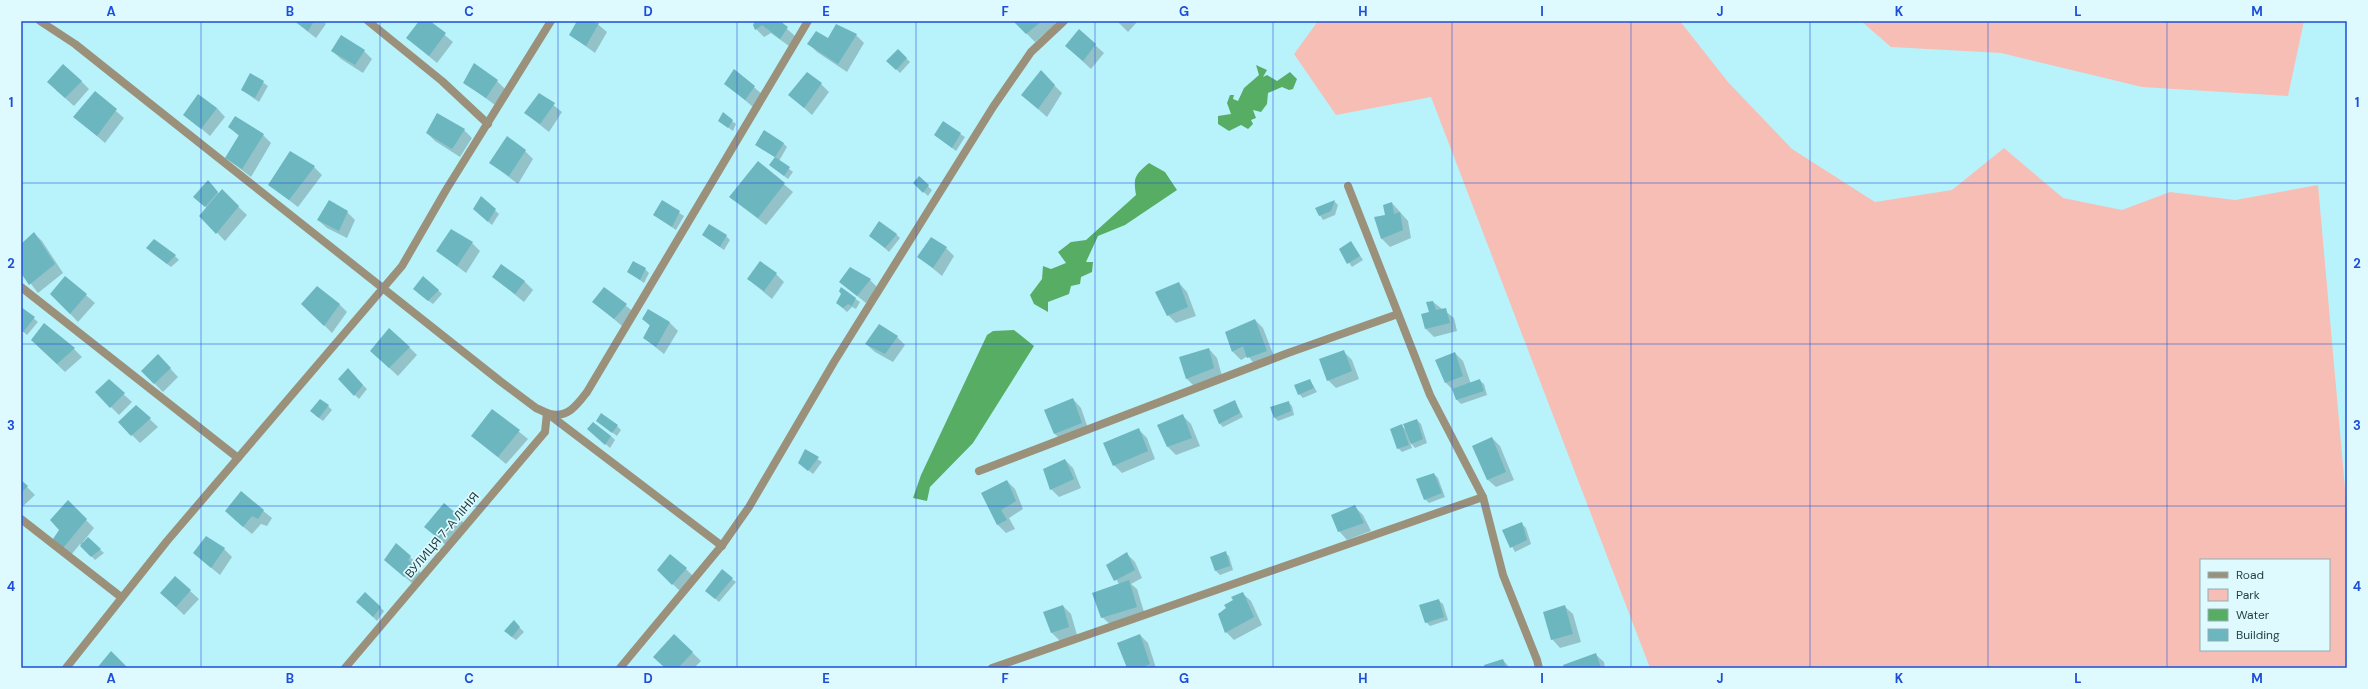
<svg xmlns="http://www.w3.org/2000/svg" width="2368" height="689" font-family="'DM Sans',sans-serif">
<rect width="100%" height="100%" fill="#b8f3fc"/>
<g fill="#f7beb6" fill-rule="evenodd">
<path d="M1318,21H1680L1728,82L1792,149L1875,202L1952,190L2004,148L2063,198L2122,210L2170,192L2235,200L2318,185L2346,499L2347,668H1650L1431,97L1336,115L1294,54ZM2201,560H2329V650H2201Z"/>
<polygon points="1861,21 2304,21 2288,96 2142,87 2001,53 1891,47"/>
</g>
<g fill="#58ad65">
<polygon points="1256,65 1267,70 1263,77 1267,75 1277,81 1290,72 1297,79 1293,89 1289,90 1282,87 1268,93 1267,104 1261,112 1253,110 1256,118 1251,120 1253,124 1248,129 1241,125 1229,131 1218,124 1218,116 1231,114 1227,103 1230,95 1234,95 1233,99 1238,101 1244,88 1259,75"/>
<path d="M1149,163L1165,172L1177,190L1125,225L1098,236L1086,262H1093L1092,272L1081,277L1080,284L1071,286L1069,294L1048,302V312L1034,304L1030,295L1042,279L1043,266L1051,269L1066,263L1058,252L1071,242L1086,240L1136,195C1133,177 1135,175 1149,163Z"/>
<polygon points="1014,330 1034,346 973,443 930,487 927,501 913,498 921,475 987,335 993,331"/>
</g>
<g fill="#0003">
<polygon points="294,21 323,21 326,24 316,38"/>
<polygon points="420,21 428,21 453,42 437,63 407,38"/>
<polygon points="578,21 594,21 607,32 595,53 570,35"/>
<polygon points="757,21 778,21 795,36 789,46 771,33 764,37 756,29"/>
<polygon points="1014,21 1054,21 1056,24 1035,42"/>
<polygon points="1117,21 1138,21 1128,32"/>
<polygon points="1079,31 1104,53 1091,69 1066,46"/>
<polygon points="856,35 864,43 847,72 817,52 809,44"/>
<polygon points="898,50 910,62 900,73 888,61"/>
<polygon points="332,51 364,51 372,59 363,73 341,59"/>
<polygon points="734,70 763,95 753,107 725,83"/>
<polygon points="1041,72 1062,93 1047,117 1022,95"/>
<polygon points="251,74 268,86 259,102 242,90"/>
<polygon points="81,81 89,89 74,106 56,90"/>
<polygon points="497,81 505,89 495,105 465,83"/>
<polygon points="821,84 829,92 812,115 790,95"/>
<polygon points="95,93 124,118 105,143 75,117"/>
<polygon points="539,94 562,112 549,132 525,113"/>
<polygon points="217,108 225,117 210,136 185,115"/>
<polygon points="719,121 732,121 736,124 733,131"/>
<polygon points="943,123 965,137 956,151 935,135"/>
<polygon points="229,127 263,135 271,143 251,177 226,158 239,136"/>
<polygon points="464,130 472,138 460,157 435,141 427,133"/>
<polygon points="783,143 787,147 779,161 793,172 788,179 770,165 776,158 756,145"/>
<polygon points="525,151 533,159 518,184 490,163"/>
<polygon points="758,162 793,192 766,225 730,197"/>
<polygon points="314,167 322,175 298,207 269,185"/>
<polygon points="919,178 932,190 928,196 914,183"/>
<polygon points="212,185 219,194 222,191 247,215 225,241 201,216 207,208 198,201"/>
<polygon points="481,198 499,214 492,225 478,213"/>
<polygon points="1334,201 1338,205 1335,215 1323,220 1316,209"/>
<polygon points="662,202 684,216 676,230 654,215"/>
<polygon points="1392,203 1408,221 1411,238 1390,247 1382,239 1375,218 1386,216"/>
<polygon points="347,212 355,220 347,238 327,228 318,220"/>
<polygon points="34,233 42,241 63,273 38,293 21,271 21,245"/>
<polygon points="896,234 900,238 889,252 875,239"/>
<polygon points="703,235 726,236 730,240 724,250"/>
<polygon points="1351,242 1363,260 1352,267 1340,249"/>
<polygon points="472,243 480,251 466,273 437,251"/>
<polygon points="946,248 954,256 942,276 919,257"/>
<polygon points="151,252 175,256 179,260 171,267"/>
<polygon points="645,269 649,273 644,283 629,272"/>
<polygon points="776,274 784,282 772,299 748,279"/>
<polygon points="65,277 95,303 78,322 51,294"/>
<polygon points="493,277 524,281 533,290 524,302"/>
<polygon points="870,280 878,288 866,303 840,282"/>
<polygon points="1179,283 1187,292 1196,316 1176,323 1168,315"/>
<polygon points="605,289 635,313 622,326 594,302"/>
<polygon points="841,289 860,302 856,309 852,307 847,312 837,303 842,294"/>
<polygon points="438,290 442,294 433,304 418,293"/>
<polygon points="1433,302 1454,318 1457,331 1434,337 1426,329"/>
<polygon points="339,304 347,312 332,333 311,312"/>
<polygon points="21,308 38,322 27,335 21,330"/>
<polygon points="648,310 670,323 678,331 664,354 644,338 651,327 643,319"/>
<polygon points="1255,320 1263,328 1275,359 1256,366 1248,356 1241,360 1233,352"/>
<polygon points="897,337 905,345 893,362 875,352 866,344"/>
<polygon points="409,347 417,355 398,376 371,351"/>
<polygon points="40,348 74,349 82,357 65,372"/>
<polygon points="1209,349 1217,358 1222,376 1195,387 1187,379 1181,358"/>
<polygon points="1344,352 1352,360 1359,379 1336,388 1328,380"/>
<polygon points="1455,353 1463,361 1471,384 1480,381 1484,384 1487,395 1461,404 1457,400 1454,391 1446,383 1437,361"/>
<polygon points="166,364 178,377 163,392 142,371"/>
<polygon points="348,370 367,389 359,399 339,379"/>
<polygon points="1310,380 1317,392 1303,398 1299,394"/>
<polygon points="109,381 132,402 119,415 96,392"/>
<polygon points="1073,399 1081,408 1089,431 1063,442 1055,434 1045,410"/>
<polygon points="1235,401 1243,417 1223,427 1219,423"/>
<polygon points="1288,402 1292,406 1294,415 1278,421 1274,417"/>
<polygon points="136,406 158,427 140,443 132,435"/>
<polygon points="328,406 332,410 323,421 315,415"/>
<polygon points="492,410 528,439 506,464 472,436"/>
<polygon points="1183,416 1191,424 1200,446 1176,455 1168,447 1158,426"/>
<polygon points="1417,420 1421,424 1427,443 1415,448 1410,442 1412,448 1402,452 1398,448 1401,425 1407,431"/>
<polygon points="601,424 617,426 621,430 617,436"/>
<polygon points="1138,429 1147,438 1155,459 1122,473 1114,465"/>
<polygon points="593,433 611,436 615,440 610,448"/>
<polygon points="1492,438 1500,446 1514,480 1496,487 1487,479"/>
<polygon points="805,451 822,462 813,474 803,466"/>
<polygon points="1065,460 1073,468 1081,488 1059,497 1051,489"/>
<polygon points="1434,474 1438,478 1445,497 1429,503 1425,499"/>
<polygon points="21,481 35,495 21,508"/>
<polygon points="1007,481 1015,489 1023,509 1009,518 1015,529 1006,533 998,525 983,494"/>
<polygon points="241,493 272,518 267,526 261,524 252,534 234,519"/>
<polygon points="68,502 94,528 83,542 84,543 88,539 104,553 95,560 80,544 71,555 62,548 61,530"/>
<polygon points="444,505 465,524 447,546 434,535"/>
<polygon points="1355,507 1363,515 1371,531 1347,540 1339,531"/>
<polygon points="1522,524 1526,528 1531,544 1515,552 1504,531"/>
<polygon points="396,545 419,565 416,568 422,574 413,584 385,560"/>
<polygon points="224,549 232,557 220,575 203,561"/>
<polygon points="1225,553 1229,556 1233,570 1220,575 1216,571 1211,558"/>
<polygon points="1127,554 1135,562 1142,578 1131,584 1137,589 1145,615 1111,625 1102,617 1119,584 1108,566"/>
<polygon points="686,569 694,577 681,592 658,570"/>
<polygon points="732,579 736,582 719,602 710,594"/>
<polygon points="190,591 199,599 184,615 161,593"/>
<polygon points="365,593 384,611 377,621 358,602"/>
<polygon points="1242,593 1251,601 1262,625 1234,640 1226,632 1234,601"/>
<polygon points="1439,601 1443,604 1448,620 1430,626 1426,622"/>
<polygon points="1063,606 1071,614 1077,635 1060,641 1052,633 1044,612"/>
<polygon points="1564,606 1573,614 1581,642 1560,648 1552,639"/>
<polygon points="514,622 524,632 516,640 509,635"/>
<polygon points="674,635 701,661 694,668 666,668"/>
<polygon points="1140,635 1148,643 1156,668 1128,668"/>
<polygon points="1595,654 1604,662 1605,668 1565,668"/>
<polygon points="1503,660 1510,668 1486,668"/>
</g>
<g fill="#6cb6c0">
<polygon points="295,21 314,21 308,31"/>
<polygon points="419,21 430,21 446,33 429,56 406,38"/>
<polygon points="577,21 599,23 586,46 569,35"/>
<polygon points="755,21 780,21 788,27 780,39 762,25 755,30 753,25"/>
<polygon points="1013,21 1042,21 1026,34"/>
<polygon points="836,24 857,34 838,64 807,44 816,31 828,38"/>
<polygon points="1079,29 1096,44 1083,61 1065,46"/>
<polygon points="341,35 365,50 355,65 331,51"/>
<polygon points="898,49 907,58 896,70 886,61"/>
<polygon points="474,63 498,80 486,98 463,83"/>
<polygon points="63,64 82,81 65,98 47,82"/>
<polygon points="734,69 755,86 745,100 724,84"/>
<polygon points="1041,70 1055,85 1038,109 1021,95"/>
<polygon points="807,72 822,83 804,108 788,95"/>
<polygon points="250,73 264,81 255,98 241,90"/>
<polygon points="95,91 117,109 97,136 73,117"/>
<polygon points="539,93 555,103 540,124 524,113"/>
<polygon points="198,94 217,108 201,129 183,115"/>
<polygon points="723,112 733,120 728,128 718,121"/>
<polygon points="437,113 465,129 452,149 426,133"/>
<polygon points="235,116 264,134 242,169 225,158 239,135 228,127"/>
<polygon points="943,121 961,133 952,148 934,135"/>
<polygon points="764,130 784,143 775,157 755,145"/>
<polygon points="507,136 526,150 509,176 489,163"/>
<polygon points="290,151 315,166 289,200 268,185"/>
<polygon points="775,157 790,167 784,176 769,165"/>
<polygon points="758,161 785,183 758,218 729,197"/>
<polygon points="919,176 929,185 923,193 913,183"/>
<polygon points="208,180 218,192 205,207 193,197"/>
<polygon points="222,189 239,206 216,234 199,216"/>
<polygon points="481,196 496,209 488,222 473,209"/>
<polygon points="329,200 348,211 339,231 317,220"/>
<polygon points="662,200 680,211 672,227 653,215"/>
<polygon points="1335,200 1331,211 1319,216 1315,208"/>
<polygon points="1392,202 1394,214 1400,212 1403,230 1381,239 1374,217 1385,215 1383,205"/>
<polygon points="879,221 897,234 885,248 869,236"/>
<polygon points="709,224 727,235 720,247 702,235"/>
<polygon points="451,229 473,242 457,266 436,251"/>
<polygon points="34,232 55,264 29,285 21,273 21,244"/>
<polygon points="931,237 947,247 933,268 917,257"/>
<polygon points="154,239 176,255 167,264 146,248"/>
<polygon points="1351,241 1360,256 1347,264 1339,249"/>
<polygon points="633,261 646,268 640,280 627,272"/>
<polygon points="760,261 777,273 764,291 747,279"/>
<polygon points="501,264 525,281 515,294 492,277"/>
<polygon points="850,267 871,279 857,296 839,282"/>
<polygon points="65,276 87,294 70,314 50,294"/>
<polygon points="423,276 439,290 428,301 413,289"/>
<polygon points="1179,282 1188,307 1167,316 1155,292"/>
<polygon points="317,286 340,304 324,326 301,304"/>
<polygon points="604,287 627,304 614,319 592,302"/>
<polygon points="841,287 856,298 852,306 848,304 843,308 836,303 841,294 839,291"/>
<polygon points="1433,301 1436,310 1446,308 1450,323 1425,329 1421,314 1429,312 1426,302"/>
<polygon points="21,307 35,317 23,332 21,330"/>
<polygon points="648,309 670,322 656,347 643,338 650,325 642,319"/>
<polygon points="1255,319 1267,351 1247,358 1243,346 1232,352 1225,332"/>
<polygon points="44,323 75,348 57,364 31,340"/>
<polygon points="879,324 898,336 885,354 865,344"/>
<polygon points="389,328 410,347 389,368 370,351"/>
<polygon points="1209,348 1214,368 1186,379 1179,357"/>
<polygon points="1344,350 1352,371 1327,381 1319,359"/>
<polygon points="1455,352 1463,376 1445,383 1435,360"/>
<polygon points="158,354 171,368 154,384 141,371"/>
<polygon points="348,368 363,385 354,396 338,379"/>
<polygon points="109,379 125,393 110,408 95,392"/>
<polygon points="1310,379 1314,388 1298,395 1294,385"/>
<polygon points="1480,379 1484,391 1456,400 1452,389"/>
<polygon points="1073,398 1082,423 1054,434 1044,410"/>
<polygon points="320,399 329,405 319,418 310,411"/>
<polygon points="1235,400 1240,413 1219,424 1213,410"/>
<polygon points="1289,401 1291,411 1274,418 1270,407"/>
<polygon points="136,405 151,418 131,436 118,422"/>
<polygon points="492,409 520,430 498,457 471,436"/>
<polygon points="601,413 618,425 612,433 596,421"/>
<polygon points="1183,414 1192,438 1167,447 1157,425"/>
<polygon points="1417,419 1423,439 1411,444 1403,424"/>
<polygon points="593,422 611,436 605,445 587,429"/>
<polygon points="1402,424 1409,445 1397,449 1390,429"/>
<polygon points="1139,428 1148,451 1113,466 1103,443"/>
<polygon points="1492,437 1506,472 1487,480 1472,446"/>
<polygon points="805,449 819,457 808,471 798,463"/>
<polygon points="1065,459 1074,479 1050,490 1043,469"/>
<polygon points="1434,473 1442,493 1424,500 1416,479"/>
<polygon points="21,480 28,486 21,493"/>
<polygon points="1007,480 1016,501 1001,510 1007,520 997,525 981,493"/>
<polygon points="241,491 264,510 258,519 252,516 243,527 225,511"/>
<polygon points="68,500 87,519 63,548 53,539 59,530 50,520"/>
<polygon points="444,503 458,515 439,539 424,527"/>
<polygon points="1355,505 1364,523 1338,532 1331,515"/>
<polygon points="1522,522 1527,540 1510,548 1502,530"/>
<polygon points="206,536 225,548 211,568 193,553"/>
<polygon points="88,537 101,549 91,557 80,546"/>
<polygon points="396,543 411,556 408,560 414,565 404,577 384,560"/>
<polygon points="1226,551 1230,566 1215,571 1210,557"/>
<polygon points="1127,552 1135,570 1114,581 1106,565"/>
<polygon points="670,554 687,568 672,585 657,570"/>
<polygon points="722,569 733,578 715,599 705,591"/>
<polygon points="175,576 191,590 176,607 160,593"/>
<polygon points="1129,580 1137,607 1101,618 1092,593"/>
<polygon points="365,592 381,607 373,617 356,602"/>
<polygon points="1243,592 1254,617 1225,633 1218,614 1226,608 1224,605 1233,600 1231,597"/>
<polygon points="1439,599 1444,617 1425,623 1419,605"/>
<polygon points="1063,605 1069,627 1051,633 1043,612"/>
<polygon points="1565,605 1573,634 1551,640 1543,612"/>
<polygon points="514,620 520,627 512,637 504,631"/>
<polygon points="674,634 693,652 678,668 665,668 653,657"/>
<polygon points="1140,634 1150,664 1142,668 1127,668 1117,643"/>
<polygon points="111,651 127,667 126,668 97,668"/>
<polygon points="1596,653 1601,668 1564,668 1563,665"/>
<polygon points="1503,659 1506,668 1485,668 1484,665"/>
</g>
<g fill="none" stroke-linecap="round" stroke-linejoin="round">
<g stroke="#9b917b" stroke-width="8">
<polyline points="40,21 75,44 124,83 500,381 536,408 547,413 722,546"/>
<polyline points="368,21 442,81 488,124"/>
<polyline points="1348,186 1430,395 1483,497 1503,575 1537,660 1539,668"/>
<polyline points="21,287 238,458"/>
<path d="M550,414C568,418 577,405 587,392L808,21"/>
<polyline points="979,471 1288,353 1398,314"/>
<polyline points="21,519 121,597"/>
<polyline points="66,668 167,541 402,266 446,190 551,21"/>
<polyline points="345,668 545,432 547,413"/>
<polyline points="620,668 723,544 749,507 834,362 993,107 1031,52 1064,21"/>
<polyline points="992,668 1483,497"/>
</g>
</g>
<path fill="none" stroke="#1d4ed8" stroke-width="1" stroke-opacity="0.55" d="M201,21V668M380,21V668M558,21V668M737,21V668M916,21V668M1095,21V668M1273,21V668M1452,21V668M1631,21V668M1810,21V668M1988,21V668M2167,21V668M21,183H2347M21,344H2347M21,506H2347"/>
<g text-anchor="middle" stroke-width="3.5" stroke-linejoin="round" paint-order="stroke">
<g font-size="12" fill="#1e3d41" stroke="#defaff">
<text transform="translate(442 535) rotate(-50)" y="4">ВУЛИЦЯ 7-А ЛІНІЯ</text>
</g>
</g>
<rect width="2368" height="689" fill="none" stroke="#defaff" stroke-width="44"/>
<rect x="2200" y="559" width="130" height="92" fill="#defaff" stroke="#91aeb3"/>
<rect x="2208" y="572" width="20" height="6" fill="#9b917b" stroke="#91aeb3"/>
<text x="2236" y="579" font-size="12" fill="#1e3d41">Road</text>
<rect x="2208" y="589" width="20" height="12" fill="#f7beb6" stroke="#91aeb3"/>
<text x="2236" y="599" font-size="12" fill="#1e3d41">Park</text>
<rect x="2208" y="609" width="20" height="12" fill="#58ad65" stroke="#91aeb3"/>
<text x="2236" y="619" font-size="12" fill="#1e3d41">Water</text>
<rect x="2208" y="629" width="20" height="12" fill="#6cb6c0" stroke="#91aeb3"/>
<text x="2236" y="639" font-size="12" fill="#1e3d41">Building</text>
<rect x="22" y="22" width="2324" height="645" fill="none" stroke="#1d4ed8" stroke-width="1.5"/>
<g font-size="13" text-anchor="middle" font-weight="bold" fill="#1d4ed8">
<text x="111" y="16">A</text>
<text x="290" y="16">B</text>
<text x="469" y="16">C</text>
<text x="648" y="16">D</text>
<text x="826" y="16">E</text>
<text x="1005" y="16">F</text>
<text x="1184" y="16">G</text>
<text x="1363" y="16">H</text>
<text x="1542" y="16">I</text>
<text x="1720" y="16">J</text>
<text x="1899" y="16">K</text>
<text x="2078" y="16">L</text>
<text x="2257" y="16">M</text>
<text x="11" y="107">1</text>
<text x="2357" y="107">1</text>
<text x="11" y="268">2</text>
<text x="2357" y="268">2</text>
<text x="11" y="430">3</text>
<text x="2357" y="430">3</text>
<text x="11" y="591">4</text>
<text x="2357" y="591">4</text>
<text x="111" y="683">A</text>
<text x="290" y="683">B</text>
<text x="469" y="683">C</text>
<text x="648" y="683">D</text>
<text x="826" y="683">E</text>
<text x="1005" y="683">F</text>
<text x="1184" y="683">G</text>
<text x="1363" y="683">H</text>
<text x="1542" y="683">I</text>
<text x="1720" y="683">J</text>
<text x="1899" y="683">K</text>
<text x="2078" y="683">L</text>
<text x="2257" y="683">M</text>
</g>
</svg>
